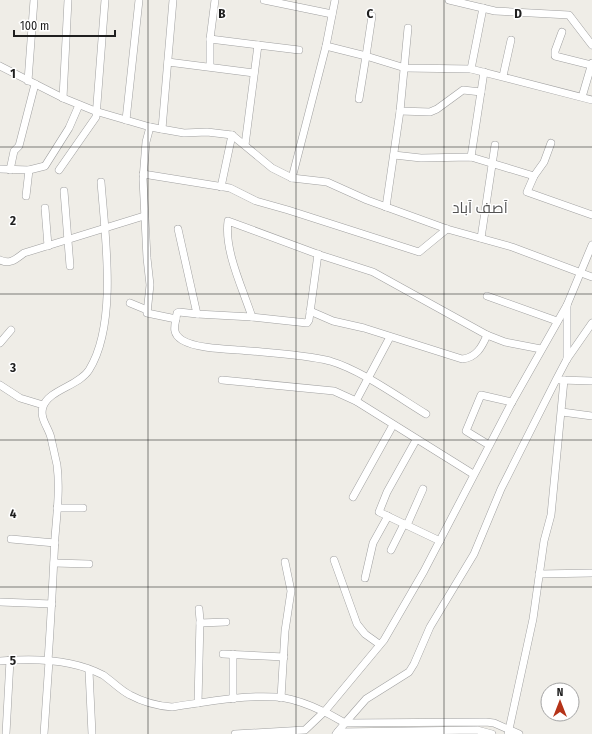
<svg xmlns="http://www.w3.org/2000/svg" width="592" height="734" font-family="'Fira Sans Condensed',Cairo,sans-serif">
<rect width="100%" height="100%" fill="#efede7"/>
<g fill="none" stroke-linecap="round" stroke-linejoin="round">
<defs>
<g id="street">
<polyline points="264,0 332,14"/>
<polyline points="335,0 326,46 366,56 359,99"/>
<polyline points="449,0 495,11 569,15 592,45"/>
<polyline points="372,16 366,56 405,68 471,69 592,100"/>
<polyline points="562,32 555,51 555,56 591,65"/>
<polyline points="210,39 258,45"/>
<polyline points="168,62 254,73"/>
<polyline points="0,66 63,98 95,111 150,127 184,133 207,132 232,135 272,168 292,178 327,182 367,200 447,229 512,247 592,277"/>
<polyline points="210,66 210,39 215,0"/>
<polyline points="471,69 483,8"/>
<polyline points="503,76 511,40"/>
<polyline points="28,81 34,0"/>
<polyline points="582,97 592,63"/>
<polyline points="63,98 68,0"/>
<polyline points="400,111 430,112 437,109 463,90 481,92"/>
<polyline points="126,120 139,0"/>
<polyline points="150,127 146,142 143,179 147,258 150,285 147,313 176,319"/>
<polyline points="162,129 173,0"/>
<polyline points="551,143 544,162 534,176 527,192 592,215"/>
<polyline points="245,145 258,45 299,50"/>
<polyline points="394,155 421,158 471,157 534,176"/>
<polyline points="471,157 484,72"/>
<polyline points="0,169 29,170 45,166 69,128 79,105"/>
<polyline points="10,170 14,151 19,146 35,84"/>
<polyline points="59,170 96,117 105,0"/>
<polyline points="143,174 230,188 256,201 288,210 419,252 447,229"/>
<polyline points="292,178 326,46"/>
<polyline points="221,187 232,135"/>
<polyline points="64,191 70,266"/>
<polyline points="26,196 29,170"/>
<polyline points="386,207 400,111 408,28"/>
<polyline points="45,208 48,246"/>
<path d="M178,229L197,314L252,317C243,289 224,251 228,221L320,255L373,272L487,335L505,342L541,349"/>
<polyline points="481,238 495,145"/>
<path d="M0,260C10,265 16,259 24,253L144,216"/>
<polyline points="487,296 557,321"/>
<polyline points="130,303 147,310"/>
<path d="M310,311L333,321L364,328L462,359C476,358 482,347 487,335"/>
<path d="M197,314L179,312L177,313C175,325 171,333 182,340C195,348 223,349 239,350C269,353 301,354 330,361C361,370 398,397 426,414"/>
<polyline points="252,317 307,323 309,320 318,254"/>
<polyline points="0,343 11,330"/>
<polyline points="567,359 567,305 592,245"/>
<polyline points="222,380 334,391 356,401 473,474"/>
<polyline points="560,380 592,381"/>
<polyline points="0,385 20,398 43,405"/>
<polyline points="356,401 390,337"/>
<polyline points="562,412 592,416"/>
<polyline points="416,440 387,492 379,512 440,541"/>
<polyline points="489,445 466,431 481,395 512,402"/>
<polyline points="353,497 393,425"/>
<polyline points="57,508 83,508"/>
<polyline points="407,525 423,489"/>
<polyline points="11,539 55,543"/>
<polyline points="391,550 404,524"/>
<polyline points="334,560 357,624 365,634 379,644"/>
<polyline points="54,563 89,564"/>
<polyline points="539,574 592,573"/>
<polyline points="365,578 373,543 388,516"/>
<polyline points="0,602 52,604"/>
<polyline points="200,623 226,622"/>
<polyline points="223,654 284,657"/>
<polyline points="233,654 233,699"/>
<path d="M0,661C33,658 73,659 103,675C112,681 120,690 130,695C143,702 158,706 172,707C206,702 241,695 276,697C297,698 327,712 345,723L366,699L409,672L414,664L430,627L474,554L501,489L556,380L567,359L592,323"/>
<path d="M48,661C51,619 53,578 55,537C57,513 60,488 57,465C55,456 53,447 51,438C49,428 39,418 43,407C48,390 79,386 89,370C118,324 105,235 101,182"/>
<polyline points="89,671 92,734"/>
<polyline points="281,698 285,631 291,591 285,562"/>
<polyline points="198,703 200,620 199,609"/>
<polyline points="338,732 477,730 492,734"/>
<polyline points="6,734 10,660"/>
<polyline points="44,734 49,661"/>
<polyline points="235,734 305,730 325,711 384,640 424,571 512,402 567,305"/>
<polyline points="336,734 345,723 486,722 494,723 519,734"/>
<polyline points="508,734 533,619 544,541 551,515 564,380"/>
</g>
</defs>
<use href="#street" stroke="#a0a0a0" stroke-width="8"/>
<use href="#street" stroke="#fff" stroke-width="7"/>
</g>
<path fill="none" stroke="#1f1f1f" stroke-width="1" stroke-opacity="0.55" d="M148,0V734M296,0V734M444,0V734M0,147H592M0,294H592M0,440H592M0,587H592"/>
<g text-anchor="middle" stroke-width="3" stroke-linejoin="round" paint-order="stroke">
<g font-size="15" fill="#525252" stroke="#fff">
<text x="480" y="213">آصف آباد</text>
</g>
</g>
<g font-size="13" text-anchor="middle" font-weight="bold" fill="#1f1f1f" stroke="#fff" stroke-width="3" stroke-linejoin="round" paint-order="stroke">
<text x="222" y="18">B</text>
<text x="370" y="18">C</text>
<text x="518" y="18">D</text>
<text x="13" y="78">1</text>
<text x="13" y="225">2</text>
<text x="13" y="372">3</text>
<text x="13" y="518">4</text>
<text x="13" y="665">5</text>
</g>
<g transform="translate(560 702)"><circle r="19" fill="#ffffff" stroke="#a5a5a5"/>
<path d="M0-3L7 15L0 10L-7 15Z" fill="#b53319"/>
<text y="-6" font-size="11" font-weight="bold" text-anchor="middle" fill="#1f1f1f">N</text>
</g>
<path d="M14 30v6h101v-6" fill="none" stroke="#1f1f1f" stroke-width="2"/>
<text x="20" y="30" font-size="12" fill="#1f1f1f" stroke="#ffffff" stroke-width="3" paint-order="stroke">100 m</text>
</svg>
